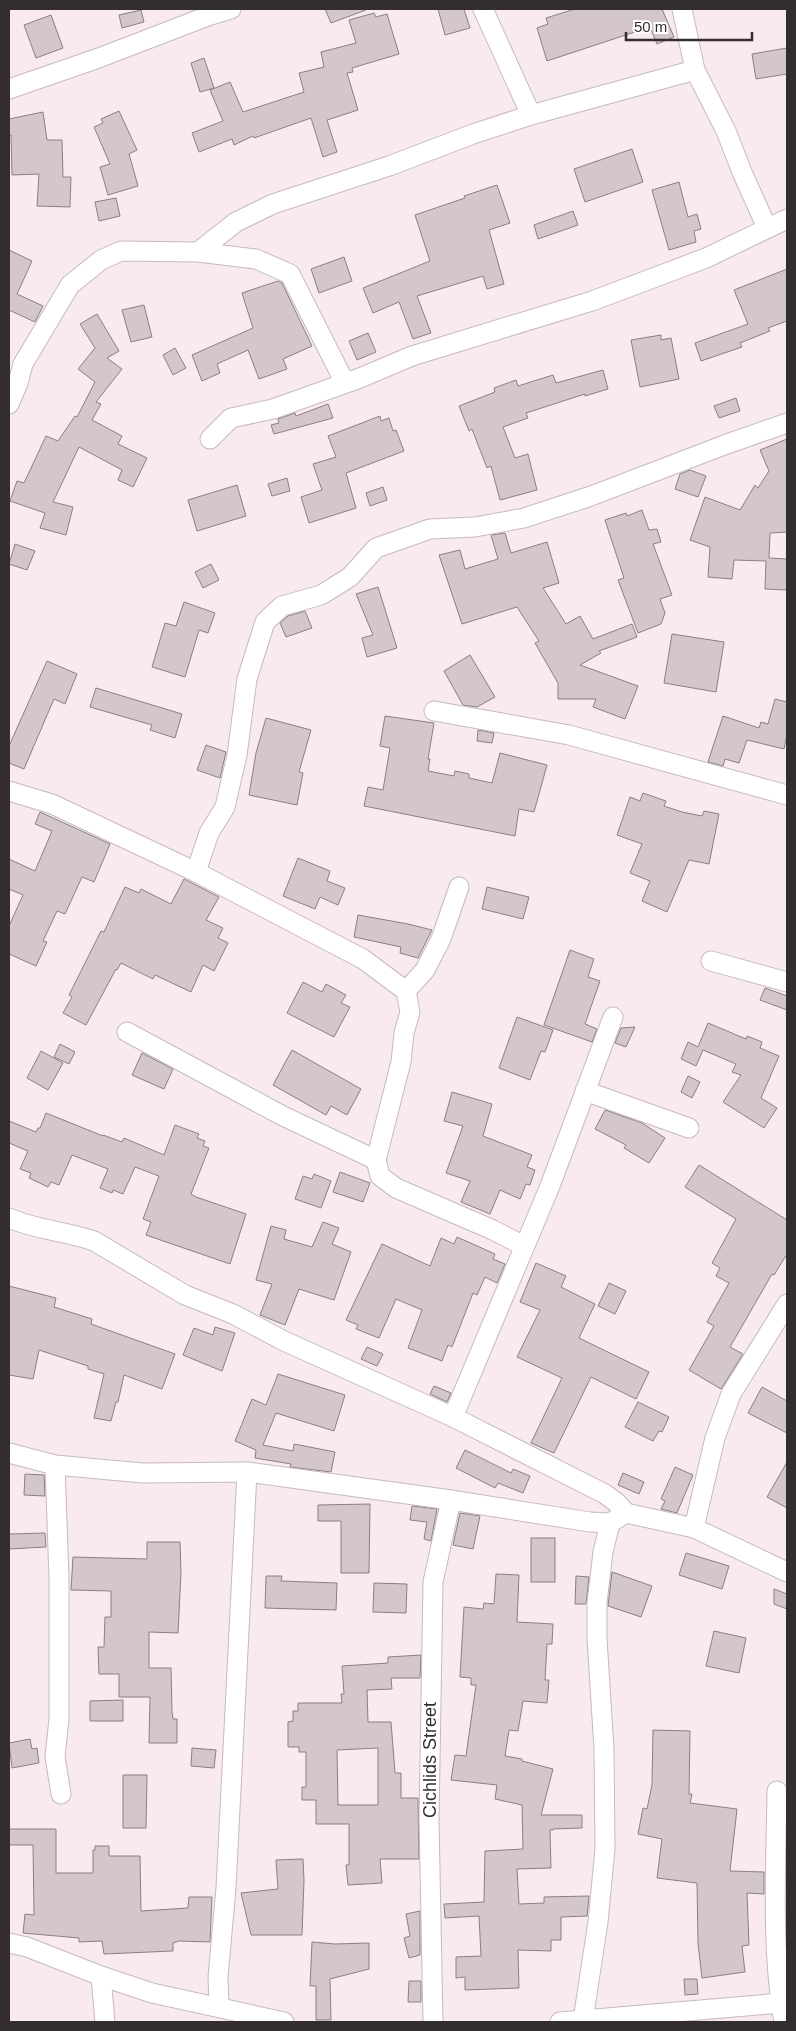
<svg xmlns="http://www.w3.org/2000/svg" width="796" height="2031" font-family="Arial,sans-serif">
<rect width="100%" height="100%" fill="#f8eaf0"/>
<g fill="#d3c6cc" stroke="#8b7f85" fill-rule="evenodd">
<polygon points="325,9 366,9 366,10 331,23"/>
<polygon points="438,9 464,9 470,28 445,35"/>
<polygon points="575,9 662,9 674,37 657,44 650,27 547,61 537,28 548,24 546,18"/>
<polygon points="141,10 144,22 122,28 119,15"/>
<polygon points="374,13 376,17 387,14 399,54 352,68 353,72 347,73 358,110 327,120 337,152 323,157 311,118 254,138 253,136 234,145 232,139 199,152 192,133 223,121 210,90 230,82 243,112 304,92 299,73 324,67 321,52 356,43 349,20"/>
<polygon points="51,15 63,48 36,58 24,25"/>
<polygon points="787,48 787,74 756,79 752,54"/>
<polygon points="204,58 214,88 200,92 191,63"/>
<polygon points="119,111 137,150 129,154 138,186 108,195 100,167 110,164 94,127 103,123 101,119"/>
<polygon points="43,112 47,140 62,140 63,177 71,177 70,207 37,206 39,174 12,175 11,135 9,136 9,119"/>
<polygon points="632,149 643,182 585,202 574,169"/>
<polygon points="679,182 688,217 697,214 701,229 694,231 696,242 669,250 652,190"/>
<polygon points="497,185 510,223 489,230 504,284 487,289 483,276 417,296 431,333 413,339 399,302 373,313 363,288 430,261 415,215 465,198 464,196"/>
<polygon points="116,198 120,216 99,221 95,202"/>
<polygon points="573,211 578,225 538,239 534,225"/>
<polygon points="9,250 32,261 17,294 43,306 35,322 9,310"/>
<polygon points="344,257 352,281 319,293 311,269"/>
<polygon points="787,269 787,321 768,328 770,331 740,343 742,347 701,361 695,343 748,324 734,290"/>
<polygon points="278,281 282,283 312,346 283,359 287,369 259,379 248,350 217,364 220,373 202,381 192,355 253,328 242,293"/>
<polygon points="144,305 152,337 131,342 122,310"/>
<polygon points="97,314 119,351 107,358 122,369 96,402 101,404 92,420 122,436 118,444 147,458 133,487 118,480 122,470 79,447 53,502 73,507 66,535 40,528 45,513 10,501 17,481 24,483 46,436 58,441 75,416 77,417 95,382 78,369 95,348 80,324"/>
<polygon points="368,333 376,352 357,360 349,341"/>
<polygon points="661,335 661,340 671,338 679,379 640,387 631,340"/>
<polygon points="175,348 186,368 173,375 163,355"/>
<polygon points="603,370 608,389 585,396 585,394 526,413 528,418 503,427 515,458 528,454 537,490 500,500 491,466 487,468 472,429 469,431 459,406 495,392 494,388 516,380 518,386 553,375 556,383"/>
<polygon points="736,398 740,411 719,418 714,406"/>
<polygon points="328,404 333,418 274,434 271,425 279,423 278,419 295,413 296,416"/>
<polygon points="380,416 381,421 389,418 393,431 396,430 404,451 346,473 356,508 309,523 301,497 322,490 313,464 336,457 328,436"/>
<polygon points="787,439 787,532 770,533 769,558 787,559 787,590 765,589 766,561 734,560 732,579 708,577 710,547 690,540 705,497 740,510 755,485 758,488 769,471 760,450"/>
<polygon points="690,470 706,476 698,497 675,489 680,474"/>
<polygon points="287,478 290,491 272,496 268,484"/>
<polygon points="237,485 246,516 197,531 188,500"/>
<polygon points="383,487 387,500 370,506 366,493"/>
<polygon points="642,510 649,530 657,529 661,542 653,544 672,595 660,599 665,613 661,624 638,633 618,580 624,578 605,520 626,513 627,516"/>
<polygon points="505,533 511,553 547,542 559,583 543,588 566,624 580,616 593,639 632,624 637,637 599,651 601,653 580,665 638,686 625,719 593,707 596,699 558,699 558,683 535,643 539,641 517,607 462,624 439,555 460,550 465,569 498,559 491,535"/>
<polygon points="15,544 35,551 27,570 9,564"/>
<polygon points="211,564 219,580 203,588 195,572"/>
<polygon points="378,587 397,648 367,657 362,638 373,635 356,594"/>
<polygon points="184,602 215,613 208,633 199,630 185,677 152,667 165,623 176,626"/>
<polygon points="305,611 312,628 286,637 280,623 288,616"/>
<polygon points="672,634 724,642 716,692 664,683"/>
<polygon points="470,655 495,697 477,707 463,705 444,671"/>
<polygon points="47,661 77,674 65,704 54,699 24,769 9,763 9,746"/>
<polygon points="96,688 182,714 175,738 150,730 152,725 90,707"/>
<polygon points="775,699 787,702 787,734 784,749 747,740 739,763 725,759 723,766 708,762 723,716 759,728 761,722 768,724"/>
<polygon points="385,716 434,723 428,759 430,759 428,771 454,776 455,771 469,774 469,778 492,783 500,753 547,765 534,812 519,809 515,836 364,806 368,787 383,790 390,748 380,746"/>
<polygon points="266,718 311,730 299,772 303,773 297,805 249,795 256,753"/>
<polygon points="478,730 494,733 492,743 477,741"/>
<polygon points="206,745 226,752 220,778 197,770"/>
<polygon points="643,793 666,801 664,806 682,812 702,816 704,811 719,814 709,864 689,860 667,912 642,901 650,881 630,873 642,844 617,835 630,797 640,801"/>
<polygon points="40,812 110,844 94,882 82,877 65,914 57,911 43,941 47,942 36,966 9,954 9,926 23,895 9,889 9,859 35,871 52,831 35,824"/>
<polygon points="298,858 330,871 327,881 345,888 338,905 320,897 315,909 283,896"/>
<polygon points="184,879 219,897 206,920 223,928 218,938 228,943 214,971 203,965 191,992 155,975 153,979 121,963 117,970 116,969 86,1025 63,1013 72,997 69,995 101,931 104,932 125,887 139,893 141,889 171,904"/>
<polygon points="487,887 529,897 523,919 482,909"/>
<polygon points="358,915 408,924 432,930 418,958 400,953 401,947 354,937"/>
<polygon points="570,950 594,959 588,977 600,981 585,1024 597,1029 592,1042 544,1025"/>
<polygon points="303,982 322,992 326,984 346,995 341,1003 350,1007 334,1037 287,1013"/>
<polygon points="765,988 787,996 787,1010 760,1000"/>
<polygon points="517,1017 553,1030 545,1052 541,1051 530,1080 499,1068"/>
<polygon points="708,1023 746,1039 747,1036 762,1042 760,1048 779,1056 761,1098 777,1108 764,1128 723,1102 741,1075 732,1072 736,1064 703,1050 696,1066 681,1059 688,1042 698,1047"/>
<polygon points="635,1027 626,1047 615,1043 621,1028"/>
<polygon points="60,1044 75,1052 69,1064 54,1057"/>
<polygon points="292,1050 361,1089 347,1115 331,1106 326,1115 273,1085"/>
<polygon points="41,1051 63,1063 48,1090 27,1078"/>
<polygon points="142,1053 173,1069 164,1089 132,1075"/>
<polygon points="688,1076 700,1082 692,1098 681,1092"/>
<polygon points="452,1092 492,1104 483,1136 532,1155 527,1167 535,1170 530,1185 526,1184 520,1199 500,1190 490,1214 461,1202 470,1181 446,1173 463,1126 444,1121"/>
<polygon points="605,1110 642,1123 665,1138 649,1163 624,1148 626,1145 595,1129"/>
<polygon points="46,1113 103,1136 103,1135 122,1142 124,1138 164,1155 175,1125 199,1134 197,1138 205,1141 203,1146 209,1148 191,1194 196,1197 246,1214 230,1264 146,1235 151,1222 143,1219 159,1176 135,1167 123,1194 113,1190 112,1193 100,1188 108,1169 72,1155 59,1185 51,1182 48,1187 29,1178 31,1173 20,1169 28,1151 9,1143 9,1121 36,1132 38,1128 40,1128"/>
<polygon points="699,1165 787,1220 787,1254 774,1275 772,1274 730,1347 743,1354 721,1389 689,1370 714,1326 707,1322 729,1283 716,1276 720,1268 712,1263 736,1219 685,1187"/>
<polygon points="340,1172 370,1183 363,1202 333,1192"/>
<polygon points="314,1174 331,1181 321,1208 295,1199 303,1176 312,1179"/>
<polygon points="323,1222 339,1228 332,1244 351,1252 334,1300 299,1289 285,1325 260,1315 272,1284 256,1280 271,1226 286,1230 284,1239 312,1247"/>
<polygon points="457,1237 495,1254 493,1259 505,1264 497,1283 485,1277 477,1295 473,1293 452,1347 448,1345 442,1361 408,1348 422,1310 396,1299 379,1338 356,1329 358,1325 346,1320 382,1244 430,1266 441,1238 454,1244"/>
<polygon points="536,1263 566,1276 561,1287 595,1304 579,1338 649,1372 636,1399 591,1377 554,1453 531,1443 562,1378 517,1357 540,1310 520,1302"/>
<polygon points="609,1283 626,1291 615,1314 598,1306"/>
<polygon points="9,1286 56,1298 54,1307 92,1319 91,1324 175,1354 162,1389 124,1375 118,1402 116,1402 111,1421 94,1418 104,1374 88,1369 88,1366 39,1350 33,1379 9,1375"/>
<polygon points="215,1327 235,1333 222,1371 183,1355 194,1328 213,1335"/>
<polygon points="367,1347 383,1354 377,1366 361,1359"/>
<polygon points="278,1374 345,1395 334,1431 276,1413 263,1445 293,1451 294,1444 335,1452 331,1472 290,1467 291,1464 255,1458 256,1450 235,1441 252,1399 266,1405"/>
<polygon points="434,1386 451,1393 447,1402 430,1394"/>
<polygon points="762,1387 787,1401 787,1433 748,1413"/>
<polygon points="638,1402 669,1417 662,1432 659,1431 653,1441 625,1427"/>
<polygon points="465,1450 511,1473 513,1469 530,1476 523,1493 498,1483 495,1488 456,1468"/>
<polygon points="787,1462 787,1508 767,1497"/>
<polygon points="675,1467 693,1475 677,1513 661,1509 665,1501 661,1499"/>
<polygon points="623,1473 644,1482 639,1494 618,1485"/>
<polygon points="25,1474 44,1475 45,1496 24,1495"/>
<polygon points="370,1504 369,1573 341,1573 341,1521 318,1521 318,1505"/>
<polygon points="412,1506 437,1509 431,1541 424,1539 427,1522 410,1520"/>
<polygon points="460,1513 480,1516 473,1549 453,1545"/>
<polygon points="45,1533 46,1547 9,1549 9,1534"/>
<rect x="531" y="1538" width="24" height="44"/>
<polygon points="147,1542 180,1542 181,1573 178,1633 149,1632 149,1668 171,1668 172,1712 173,1719 177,1719 177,1743 149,1743 150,1697 119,1697 119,1674 99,1674 98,1647 104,1647 105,1617 111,1617 111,1591 71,1590 73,1557 147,1559"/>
<polygon points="686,1553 729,1566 722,1589 679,1575"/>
<polygon points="612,1572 652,1586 641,1617 608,1606"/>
<polygon points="496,1574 519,1575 517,1622 553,1624 552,1644 547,1644 545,1680 549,1680 547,1703 523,1701 518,1731 509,1730 505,1756 522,1759 522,1761 553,1769 541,1815 582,1815 582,1828 553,1829 553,1830 550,1830 551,1868 517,1869 519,1904 544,1903 544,1897 589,1896 587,1916 561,1917 561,1940 551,1940 551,1951 518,1950 519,1988 465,1990 465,1977 456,1978 456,1957 481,1956 479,1916 445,1918 444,1904 484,1902 485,1851 523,1849 522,1805 495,1799 497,1785 451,1780 455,1755 466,1756 476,1685 471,1685 471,1678 460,1677 464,1607 483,1609 484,1603 494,1604"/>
<polygon points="266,1576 282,1576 281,1581 337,1583 336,1610 265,1608"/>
<polygon points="576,1576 589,1577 586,1604 575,1604"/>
<polygon points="374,1583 407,1584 406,1613 373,1612"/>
<polygon points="774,1589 787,1594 787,1609 774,1604"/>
<polygon points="714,1631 746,1638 739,1673 706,1666"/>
<path d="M421,1655L420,1678H391L392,1689L367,1690L368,1722H391L395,1773H401V1798H418L419,1859H380L382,1883L348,1885L346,1865H349V1824H316V1800H302V1787H306V1752H299V1747H288V1722L293,1721V1711H298V1703H342L341,1694H344L342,1666L388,1663V1657ZM378,1748V1805H338L337,1750Z"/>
<polygon points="123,1700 123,1721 90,1721 90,1701"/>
<polygon points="653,1730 690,1731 689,1794 692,1794 690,1803 737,1809 730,1871 764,1872 764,1894 747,1893 749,1945 742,1946 745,1972 702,1978 698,1943 697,1883 657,1878 662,1839 638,1834 643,1808 647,1809 652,1785"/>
<polygon points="30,1739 32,1749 37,1748 39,1763 12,1768 9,1743"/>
<polygon points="192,1748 216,1750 214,1768 191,1766"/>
<polygon points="123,1775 147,1775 146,1828 123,1828"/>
<polygon points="9,1829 56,1829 56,1873 93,1873 93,1850 95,1850 95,1846 109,1846 109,1856 140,1856 141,1911 188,1908 189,1897 212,1897 210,1942 179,1941 173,1943 173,1951 104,1954 102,1941 79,1942 79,1938 23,1933 25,1914 34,1915 33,1845 9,1845"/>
<polygon points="303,1859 304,1880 302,1935 251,1935 241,1893 278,1889 276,1860"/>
<polygon points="420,1911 420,1955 409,1958 404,1938 410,1936 406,1914"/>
<polygon points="312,1942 335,1944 369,1943 369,1969 330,1979 331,2020 316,2020 316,1986 310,1986"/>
<polygon points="684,1979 697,1979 698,1994 685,1995"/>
<polygon points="409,1981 421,1981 421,2002 408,2002"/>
</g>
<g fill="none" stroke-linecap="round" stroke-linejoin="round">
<defs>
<g id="minor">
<polyline points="483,9 531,115"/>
<polyline points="682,9 695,70 726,131 742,172 767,228"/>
<polyline points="9,89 96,59 208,16 231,9"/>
<polyline points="198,252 236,222 273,204 389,166 473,134 531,115 695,70"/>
<polyline points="9,404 18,383 23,364 70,285 101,260 121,251 198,252 256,259 290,274 345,383"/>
<polyline points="210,439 231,418 273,409 360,378 412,356 592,301 706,258 787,219"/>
<polyline points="434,711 569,735 787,795"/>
<polyline points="9,791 52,804 196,872 363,959 406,991 410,1012 404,1033 401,1062 376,1160 380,1176 396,1188 493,1230 524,1246"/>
<polyline points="196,872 209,833 225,807 237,755 247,679 265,622 282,606 321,595 350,577 376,548 430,529 475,527 524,518 591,496 727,444 787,423"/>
<polyline points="711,961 787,982"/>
<polyline points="406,991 425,970 441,939 459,887"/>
<polyline points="127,1032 283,1116 376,1160"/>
<polyline points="585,1091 689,1128"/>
<path d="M9,1218C36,1230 66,1231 94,1241L185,1295L233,1314L284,1341L453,1417L605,1494L617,1503L626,1513L694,1528L787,1572"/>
<polyline points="453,1417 550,1186 613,1017"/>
<polyline points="9,1453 55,1465 143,1473 247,1472 451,1500 590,1522 610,1523 626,1513"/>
<polyline points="55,1465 59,1579 59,1719 55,1757 61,1794"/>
<polyline points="694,1528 715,1438 731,1394 787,1304"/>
<path d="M777,1791C776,1865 771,1949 784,2022"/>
<polyline points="9,1943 27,1947 101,1976 152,1993 284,2022"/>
<polyline points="101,1976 105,2022"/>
<polyline points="219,2007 218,1977 226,1888 247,1472"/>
<polyline points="583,2020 598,1922 605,1849 604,1749 597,1639 597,1603 603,1552 610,1523"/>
<polyline points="433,2022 429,1820 433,1582 451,1500"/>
<polyline points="560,2022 781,2003"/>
</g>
</defs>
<use href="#minor" stroke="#c7b9bf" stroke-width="21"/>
<use href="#minor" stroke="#fff" stroke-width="19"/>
</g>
<g text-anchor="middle" stroke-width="4.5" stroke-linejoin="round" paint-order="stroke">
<g font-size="18" fill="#332d30" stroke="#fff">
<text transform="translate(430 1760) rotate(-90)" y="6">Cichlids Street</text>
</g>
</g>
<rect width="796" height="2031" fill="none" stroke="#332d30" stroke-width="20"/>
<path d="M626 32v8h126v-8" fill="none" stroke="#332d30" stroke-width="2.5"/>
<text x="634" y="32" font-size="15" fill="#332d30" stroke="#ffffff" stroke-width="4" paint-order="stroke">50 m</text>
</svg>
